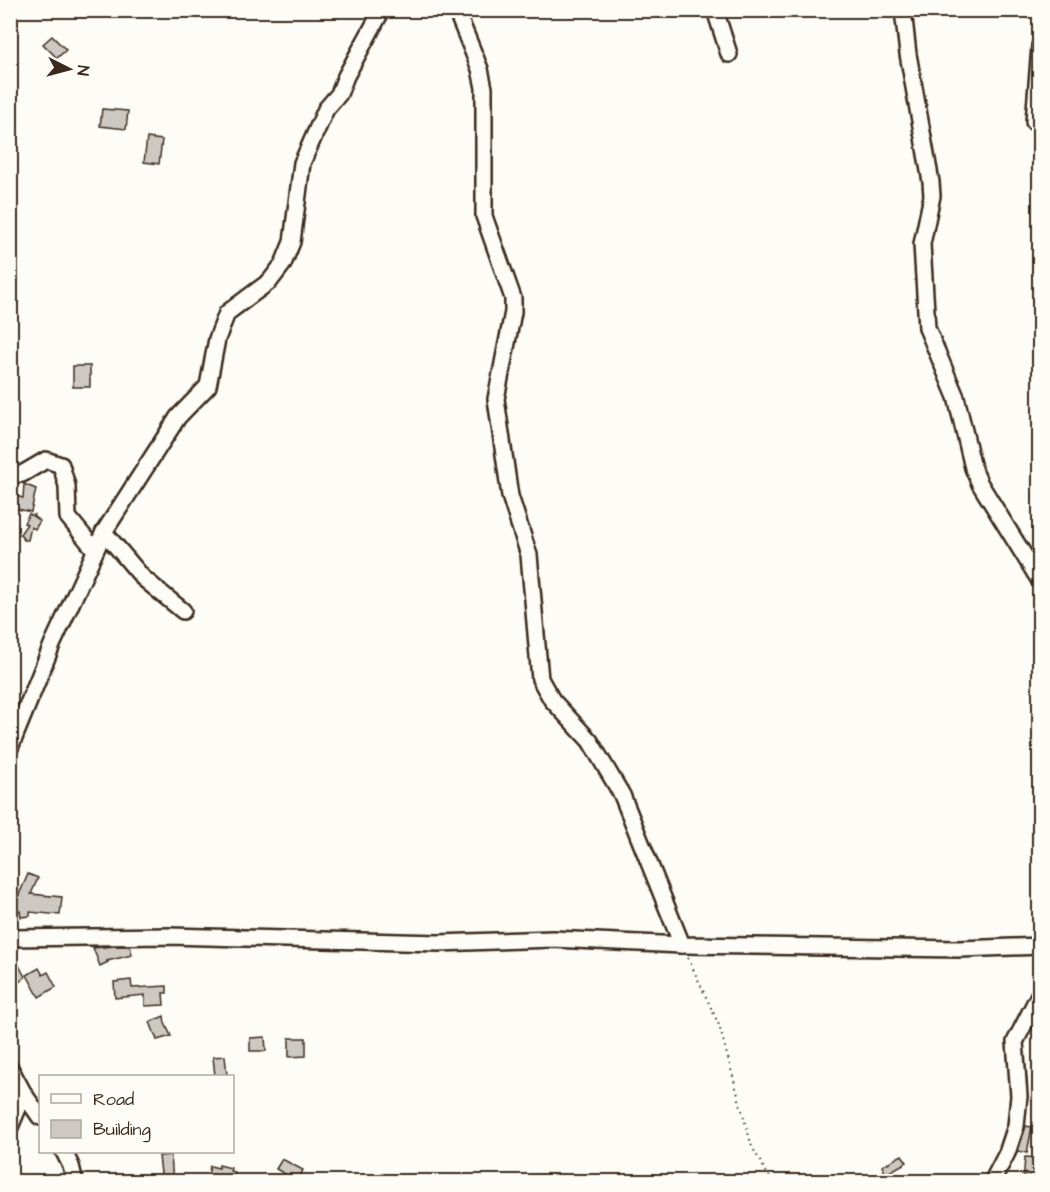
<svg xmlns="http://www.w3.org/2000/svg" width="1050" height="1192" font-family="'Architects Daughter',sans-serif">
<rect width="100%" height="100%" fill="#fdfcf7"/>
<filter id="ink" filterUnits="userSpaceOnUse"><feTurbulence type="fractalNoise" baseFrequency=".0167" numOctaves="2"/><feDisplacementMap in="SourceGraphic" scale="12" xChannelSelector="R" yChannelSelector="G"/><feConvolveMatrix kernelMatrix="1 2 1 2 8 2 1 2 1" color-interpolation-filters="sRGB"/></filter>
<g filter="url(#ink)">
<g fill="#cdc8c2" stroke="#3b2a1e" stroke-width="1.5">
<polygon points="52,36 66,50 57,58 43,44"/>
<polygon points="102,109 128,111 126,129 100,126"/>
<polygon points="147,138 162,140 159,164 144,162"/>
<rect x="73" y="366" width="17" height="21"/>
<polygon points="24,484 36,489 31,512 13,508 16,496 23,498"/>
<polygon points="29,514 33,516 34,515 34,517 40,521 35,529 31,527 28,540 24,540 20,534 27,524 24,523"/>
<polygon points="28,874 38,878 31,894 62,897 60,915 30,912 30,916 21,917 20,911 10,911 10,897 18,897"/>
<polygon points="115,946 130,946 132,955 107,961 108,962 100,966 93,948"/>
<polygon points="10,948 25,977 18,983 10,973"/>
<polygon points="39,968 43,975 48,972 56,987 39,997 27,975"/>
<polygon points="131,980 132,988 167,986 167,993 163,993 164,1005 145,1006 145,995 115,998 114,982"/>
<polygon points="164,1016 165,1023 171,1036 157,1040 150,1022"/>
<polygon points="265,1037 266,1051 250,1051 250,1038"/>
<polygon points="289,1038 306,1038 306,1056 289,1057"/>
<polygon points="225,1056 227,1075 215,1076 213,1057"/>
<polygon points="1026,1126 1032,1127 1027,1153 1018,1151"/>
<polygon points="171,1155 173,1182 162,1182 159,1156"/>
<polygon points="902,1155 907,1162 886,1174 882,1166"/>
<polygon points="1025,1157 1040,1158 1040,1182 1023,1182"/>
<polygon points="282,1159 303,1170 298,1181 293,1179 291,1182 283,1177 285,1174 276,1169"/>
<polygon points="219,1165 231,1168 230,1171 235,1172 233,1182 207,1180 210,1166 219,1168"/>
</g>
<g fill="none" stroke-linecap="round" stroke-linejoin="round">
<defs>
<g id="minor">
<polyline points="456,10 480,69 484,88 484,216 513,298 513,312 496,399 510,496 529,555 540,679 552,700 590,741 622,795 682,945"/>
<polyline points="715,10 729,54"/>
<polyline points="903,10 908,54 931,182 932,196 922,244 927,328 956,397 973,468 980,484 1040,581"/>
<polyline points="1034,122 1040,46"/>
<polyline points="10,474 22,474 46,460 61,465 67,486 68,517 95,550"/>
<polyline points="104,532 143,578 183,611"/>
<polyline points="10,748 52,645 104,532 178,417 208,386 217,339 227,313 270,281 283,264 292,242 302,163 326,109 339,94 346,76 382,10"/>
<polyline points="10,938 169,936 439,943 553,939 682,945 960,949 1040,946"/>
<polyline points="10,1068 24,1094 10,1127"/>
<polyline points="24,1094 40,1117"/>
<polyline points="64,1152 71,1166 75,1182"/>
<polyline points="992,1182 1007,1153 1016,1126 1019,1096 1015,1042 1040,993"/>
</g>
</defs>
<use href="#minor" stroke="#3b2a1e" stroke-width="20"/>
<polyline stroke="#3b2a1e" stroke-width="2" stroke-dasharray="1.5 4.5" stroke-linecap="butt" points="688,958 719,1025 752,1147 772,1182"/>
<use href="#minor" stroke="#fdfcf7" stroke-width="15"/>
</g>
</g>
<rect width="1050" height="1192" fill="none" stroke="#fdfcf7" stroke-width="36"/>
<rect x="18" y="18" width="1014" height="1156" fill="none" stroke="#3b2a1e" stroke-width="2" filter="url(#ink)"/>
<rect x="39" y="1075" width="195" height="78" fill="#fdfcf7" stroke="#afa8a0" stroke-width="1.5"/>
<rect x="51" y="1094" width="30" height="9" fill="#fdfcf7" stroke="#afa8a0" stroke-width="1.5"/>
<text x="93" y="1105" font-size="18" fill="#3b2a1e">Road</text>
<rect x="51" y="1120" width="30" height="18" fill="#cdc8c2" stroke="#afa8a0" stroke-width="1.5"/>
<text x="93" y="1135" font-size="18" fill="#3b2a1e">Building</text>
<g transform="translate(69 69) rotate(96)" stroke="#fdfcf7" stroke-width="4.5" paint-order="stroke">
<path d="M0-4.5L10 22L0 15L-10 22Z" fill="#3b2a1e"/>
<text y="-9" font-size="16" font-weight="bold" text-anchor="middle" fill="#3b2a1e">N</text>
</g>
</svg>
